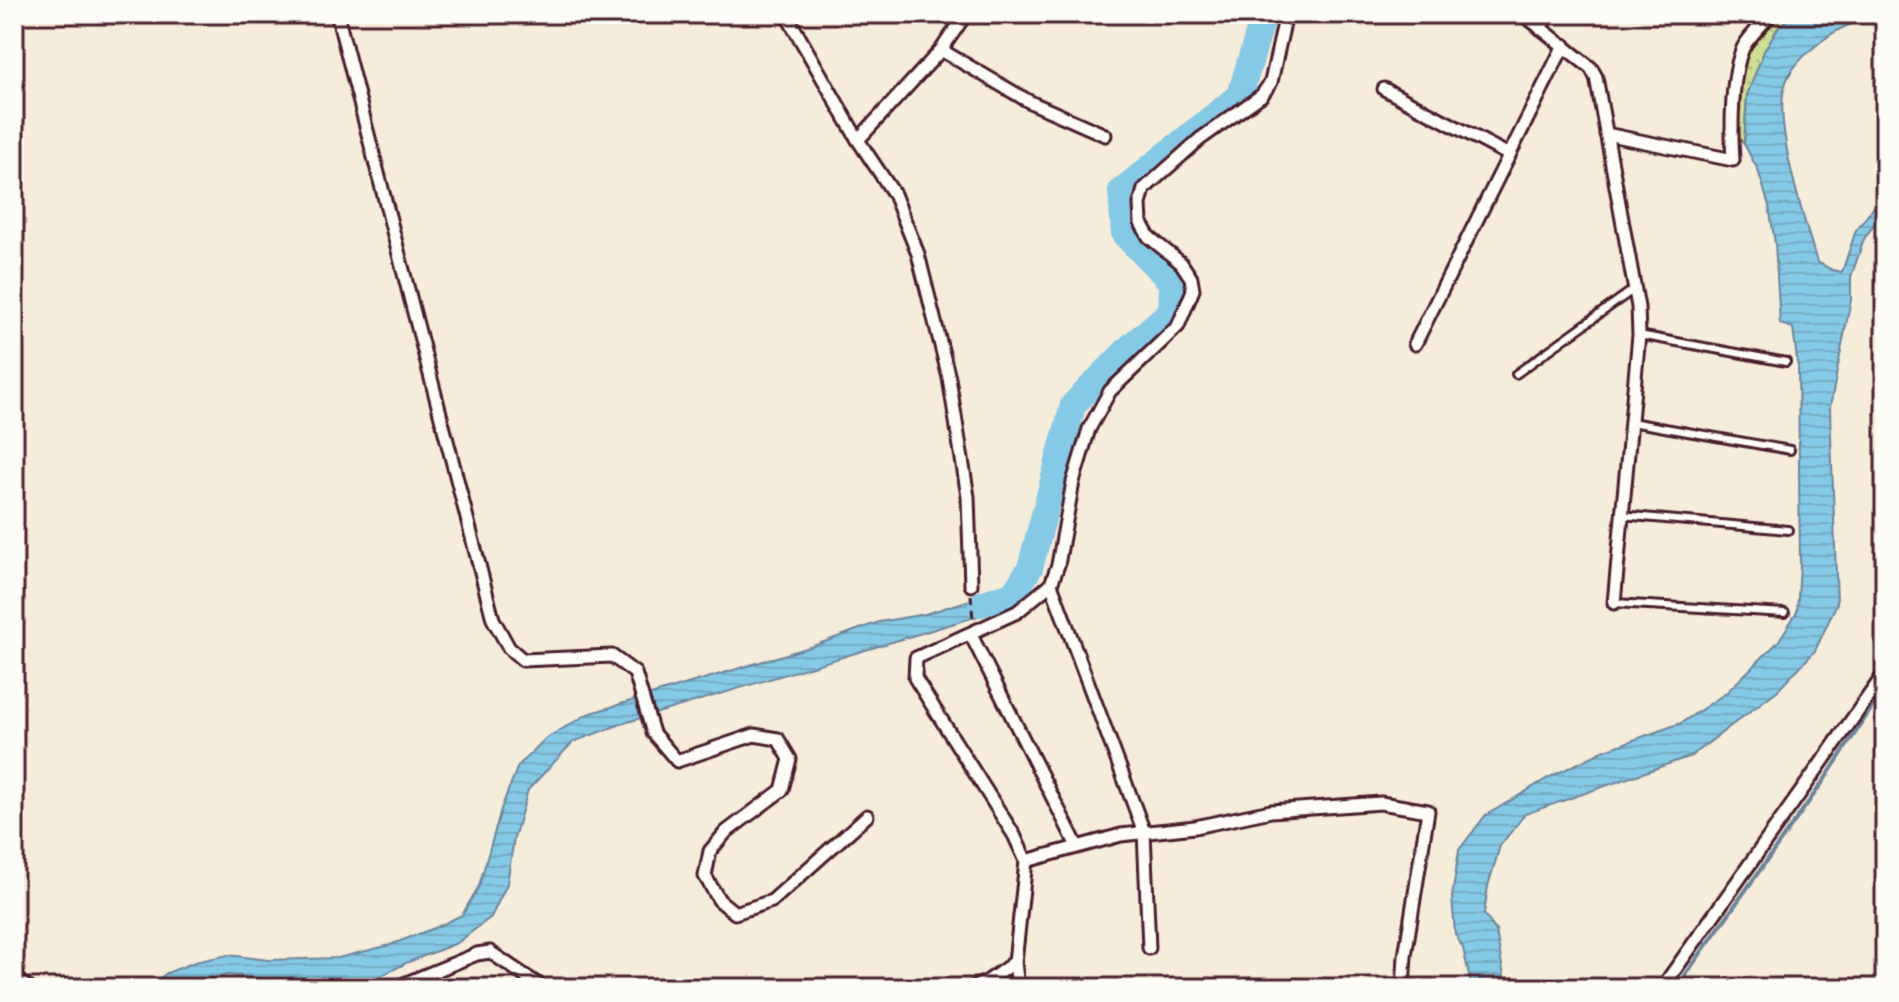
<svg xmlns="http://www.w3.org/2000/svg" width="1899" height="1002" font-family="'Shantell Sans',sans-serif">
<defs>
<pattern id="grass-dots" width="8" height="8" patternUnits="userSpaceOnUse" patternTransform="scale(2)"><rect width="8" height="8" fill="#d0de91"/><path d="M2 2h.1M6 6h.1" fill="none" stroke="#b4be7d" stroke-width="1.8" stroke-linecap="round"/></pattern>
<pattern id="water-rules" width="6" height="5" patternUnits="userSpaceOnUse" patternTransform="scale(2)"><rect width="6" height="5" fill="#84c9e5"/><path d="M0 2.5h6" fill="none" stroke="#74acc5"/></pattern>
</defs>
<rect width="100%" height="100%" fill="#f6ecda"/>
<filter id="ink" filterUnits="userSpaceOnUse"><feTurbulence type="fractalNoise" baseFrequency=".0125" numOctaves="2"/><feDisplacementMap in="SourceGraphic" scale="16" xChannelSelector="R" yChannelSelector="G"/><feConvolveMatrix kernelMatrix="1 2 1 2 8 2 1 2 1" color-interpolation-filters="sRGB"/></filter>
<g filter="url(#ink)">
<polygon fill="url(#grass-dots)" stroke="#8d7e5e" stroke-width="2" points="1775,14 1795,14 1779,26 1747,95 1744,144 1735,134 1738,96 1747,53"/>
<g fill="url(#water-rules)" stroke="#6d859b" stroke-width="2">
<path d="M1795,14H1885V18C1874,19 1860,21 1849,25C1828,33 1794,60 1786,82C1771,120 1805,222 1817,262L1832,270L1842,272L1856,230L1885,193V209L1864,239L1851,277V300L1830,407L1837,603L1815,651L1778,690L1691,756L1525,814L1500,846L1488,886L1484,914L1496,931L1506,988H1472L1463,948L1455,934L1452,897L1459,850L1485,816L1548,778L1603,751L1681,723L1726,693L1778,642L1797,612L1800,565L1798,368L1793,328L1780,324L1775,243L1769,206L1758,170L1744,144L1747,95L1764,51L1779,26Z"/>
<polygon points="999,591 1014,593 1005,605 978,616 621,724 573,742 528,790 514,838 507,884 491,917 457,943 406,963 371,981 313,984 227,975 185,988 146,988 167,973 195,962 228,955 268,960 338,958 390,945 437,927 462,915 479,886 502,806 518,766 545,739 588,714 813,646 879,622 925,614"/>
</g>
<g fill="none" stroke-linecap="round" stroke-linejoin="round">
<polyline stroke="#6d859b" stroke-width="4" points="1676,988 1825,779 1885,688"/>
<polyline stroke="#84c9e5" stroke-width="26" points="981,604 1014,593 1030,568 1073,405 1131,346 1172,310 1171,282 1124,234 1121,191 1240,95 1264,14"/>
<defs>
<g id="lane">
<polyline points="1639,335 1786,362"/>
<polyline points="1516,374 1634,289"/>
<polyline points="1631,422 1790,450"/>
<polyline points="1621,515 1788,530"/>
<polyline points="1614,603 1785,613"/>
</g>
<g id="street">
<polyline points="337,14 493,619 509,648 523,660 612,656 635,673 653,733 677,761 754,735 778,739 790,759 782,790 726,832 710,851 705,876 719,900 735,913 772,901 867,816"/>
<polyline points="786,14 858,140 894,194 918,254 949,378 968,497 971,585"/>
<polyline points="1523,14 1591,68 1596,77 1638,307 1639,335 1614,603"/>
<polyline points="1540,28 1548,14"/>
<polyline points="941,50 1030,102 1105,135"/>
<polyline points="1384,89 1509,155"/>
<path d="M1606,134L1733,160C1731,130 1731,75 1743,48C1749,36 1763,24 1771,14"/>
<polyline points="858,140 941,50 966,14"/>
<polyline points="1415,344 1564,45"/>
<polyline points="1051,584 1144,832 1149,948"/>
<polyline points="971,635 1077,846"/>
<polyline points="1026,861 1121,835 1195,827 1271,811 1381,803 1428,811 1405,956 1403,988"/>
<polyline points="14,979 29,988"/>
<polyline points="394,988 477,954 490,952 543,988"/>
<polyline points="972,988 988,981 1015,962"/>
<polyline points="1018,988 1015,962 1026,861 1014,835 915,678 916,658 1017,612 1051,584 1058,565 1073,482 1089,429 1110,391 1178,326 1193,290 1191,278 1181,263 1149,237 1141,223 1140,204 1144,189 1200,139 1262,95 1271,82 1286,14"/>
<polyline points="1662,988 1885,673"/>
</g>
</defs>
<use href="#lane" stroke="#4a1f2b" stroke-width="12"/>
<use href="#street" stroke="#4a1f2b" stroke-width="17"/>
<polyline stroke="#4a1f2b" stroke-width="3" stroke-dasharray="8 6" stroke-linecap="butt" points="971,595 973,620"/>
<use href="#lane" stroke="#fdfcf7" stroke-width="6"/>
<use href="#street" stroke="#fdfcf7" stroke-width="11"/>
</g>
</g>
<rect width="1899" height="1002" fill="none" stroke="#fdfcf7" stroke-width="48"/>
<rect x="24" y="24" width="1851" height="954" fill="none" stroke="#4a1f2b" stroke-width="3" filter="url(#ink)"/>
</svg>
